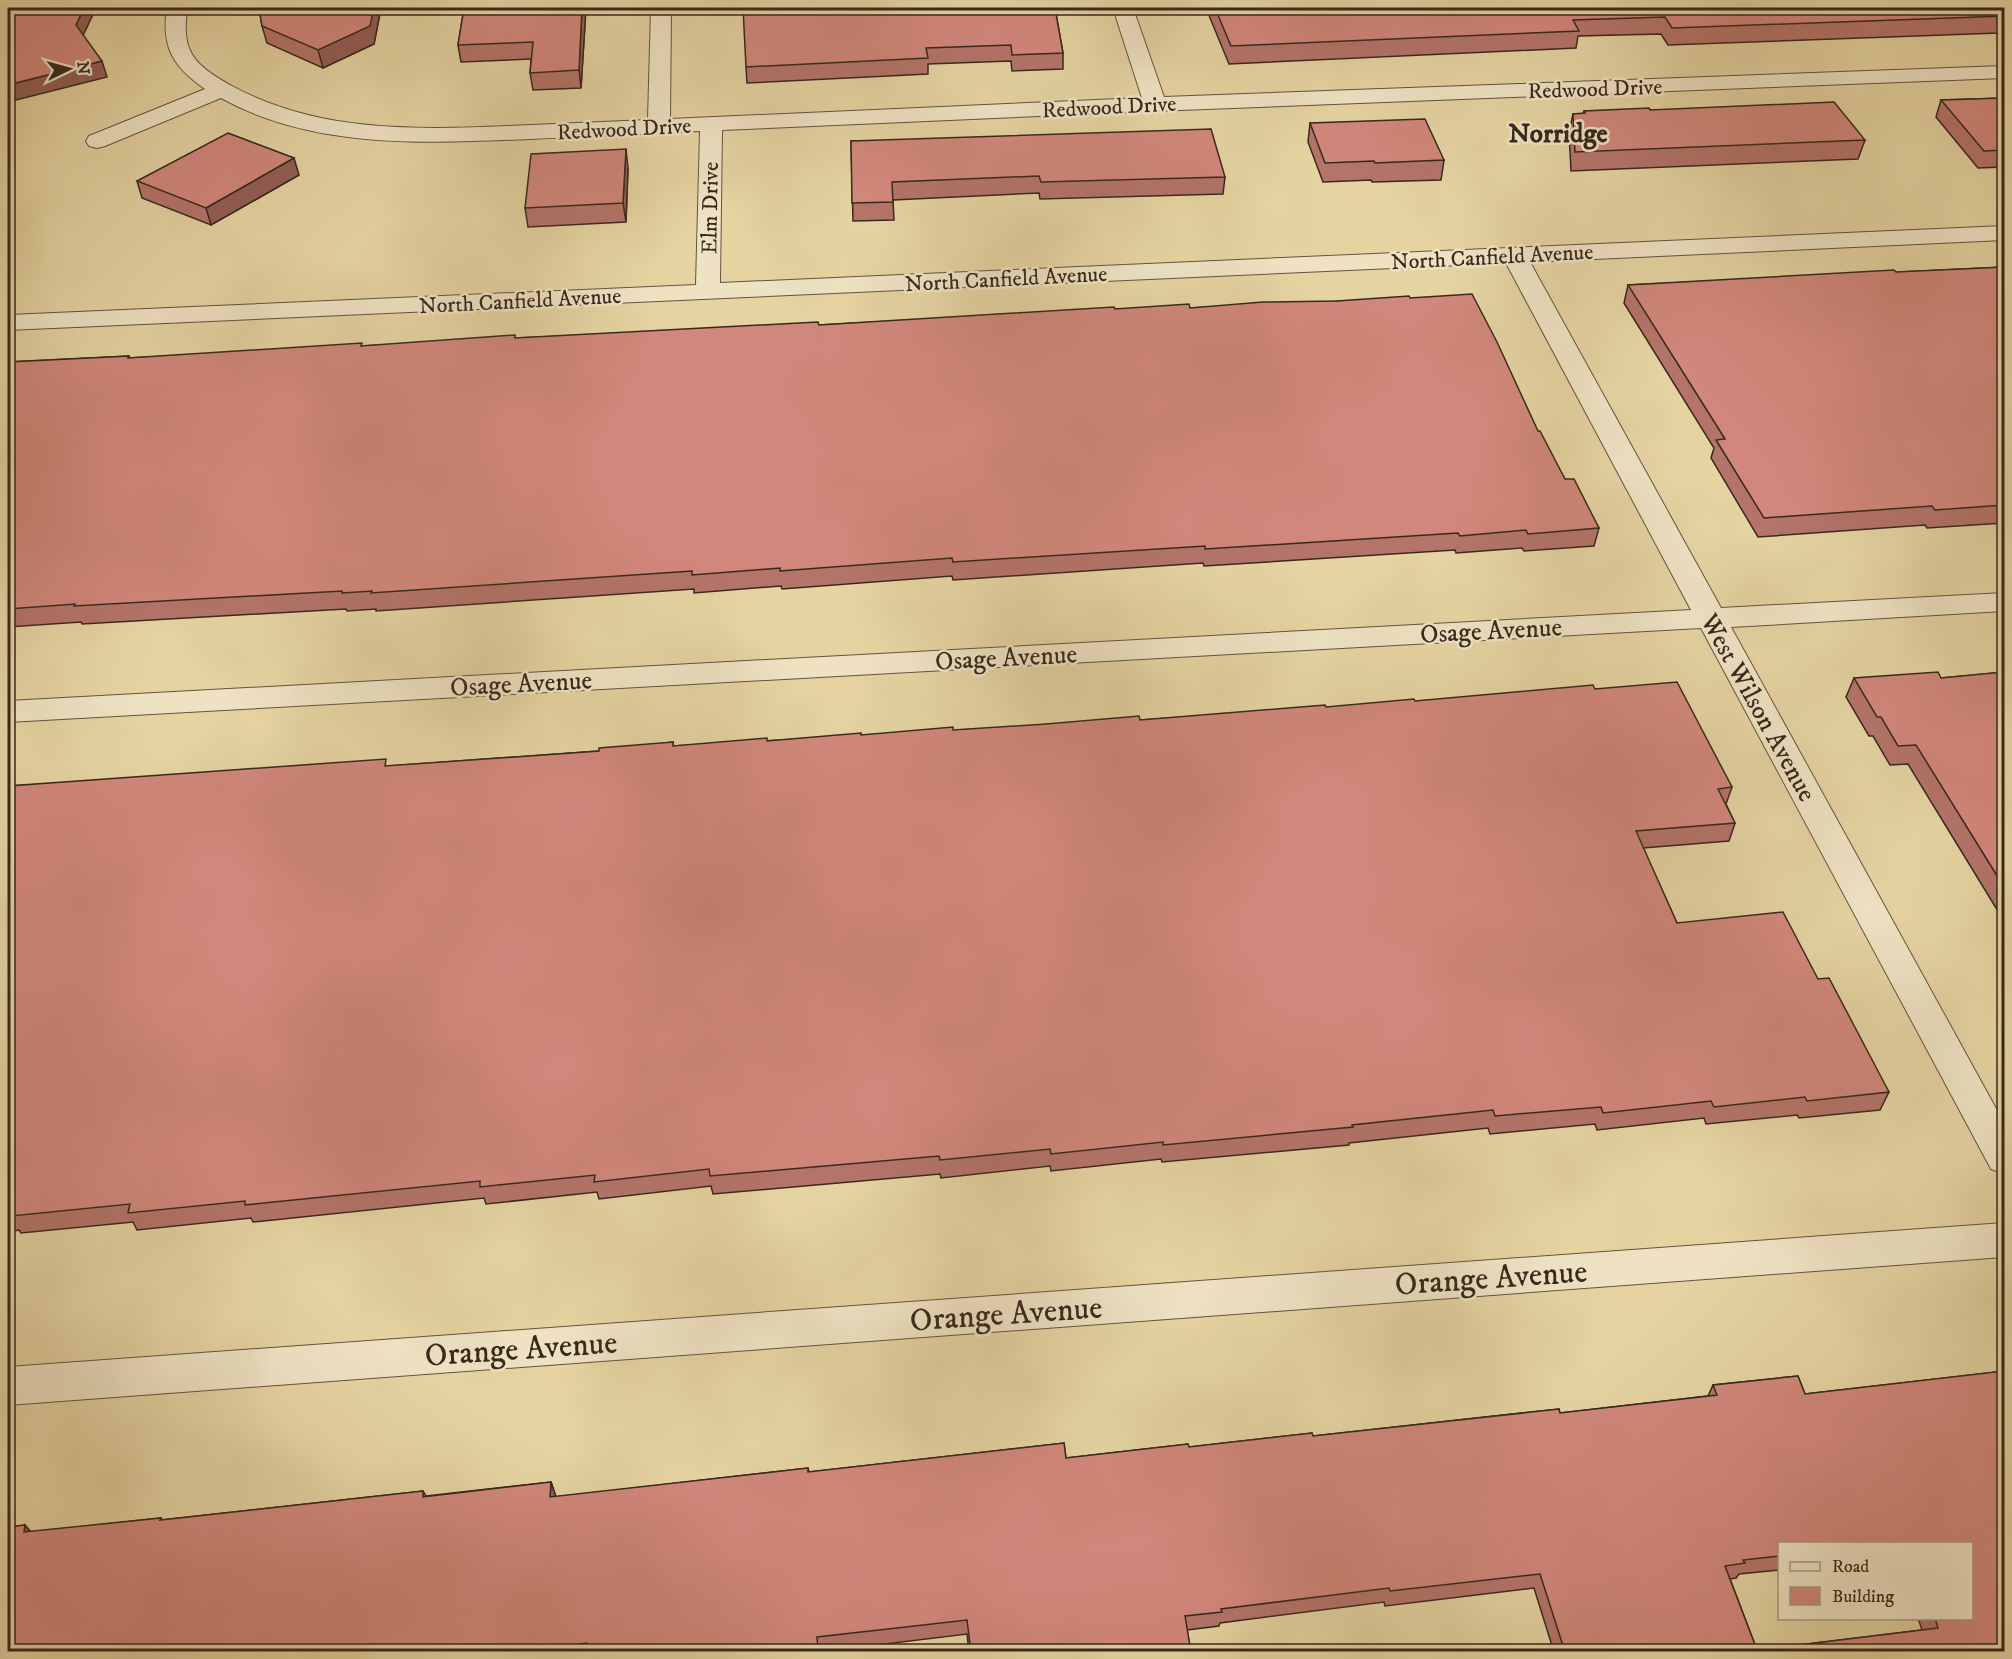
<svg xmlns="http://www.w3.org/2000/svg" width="2012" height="1659" font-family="'IM FELL DW Pica',serif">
<rect width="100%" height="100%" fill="#e5d3a2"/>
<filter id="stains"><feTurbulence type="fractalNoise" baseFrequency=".00333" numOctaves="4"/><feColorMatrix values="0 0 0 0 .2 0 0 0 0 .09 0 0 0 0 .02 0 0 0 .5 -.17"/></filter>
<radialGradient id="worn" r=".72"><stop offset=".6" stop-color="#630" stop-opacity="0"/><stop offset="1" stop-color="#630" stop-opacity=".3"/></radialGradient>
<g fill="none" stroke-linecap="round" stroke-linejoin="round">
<defs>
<g id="minor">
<path d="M167,8H187C186,21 184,35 189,48C196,66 216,77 232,86C317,132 414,130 507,126C554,124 601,122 648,120L651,8H671L670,119L1142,98L1113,8H1133L1164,97L2004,66V78L1155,111L722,130L720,283L2004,226V240L1530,262L1721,608L2004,593V611L1731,627L2004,1123V1174L1991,1169L1701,628L8,722V701L1691,610L1506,263L8,330V315L696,285L700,131C643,134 587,136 531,139C428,143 315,150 221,98L105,146L97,148L89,146L86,141L89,136L205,89C173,67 161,47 167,8Z"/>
<polygon points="2004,1223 2004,1257 8,1405 8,1367"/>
</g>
</defs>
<use href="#minor" stroke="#62543e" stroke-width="2"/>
<use href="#minor" fill="#eee2c3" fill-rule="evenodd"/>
</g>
<g fill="#b4746a" stroke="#37291c" stroke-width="1.5" fill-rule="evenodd">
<polygon points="259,8 381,8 374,44 323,68 267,43 262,26"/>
<polygon points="464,8 586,8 581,88 533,90 530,73 531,59 461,62 458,45"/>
<polygon points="1055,8 1063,53 1063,69 1012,71 1011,61 928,64 928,74 747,83 746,67"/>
<polygon points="1206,8 2004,8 2004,27 1999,33 1668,45 1661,34 1578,36 1576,48 1229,64"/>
<polygon points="2004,98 2004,167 1978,168 1936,117 1941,100"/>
<polygon points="1650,110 1865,140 1858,159 1571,171 1569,133 1573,114 1583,114 1584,111"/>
<polygon points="1310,123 1444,160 1441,180 1372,182 1371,180 1323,182 1308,142"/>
<polygon points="851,141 1225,177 1223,194 1040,199 1039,193 893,200 894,220 853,221"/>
<polygon points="628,168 626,222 528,227 525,208"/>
<polygon points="299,175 211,225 142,198 137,181"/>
<polygon points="2004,267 2004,523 1927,528 1925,525 1758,537 1711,458 1714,448 1624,303 1628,285"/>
<polygon points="1410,298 1538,431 1565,479 1599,528 1594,546 1524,551 1522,548 1456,553 1455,550 1204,566 1203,563 953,580 952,576 782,589 781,586 694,593 694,589 376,611 376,609 347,611 346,609 82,624 81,622 8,627 8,362 129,356 129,358 515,338 819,325 1115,309 1190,308"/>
<polygon points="2004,672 2004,921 1908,764 1890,765 1873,736 1869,736 1846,697 1854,678 1941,678"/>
<polygon points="1595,689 1732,787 1726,804 1735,823 1729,841 1643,848 1677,923 1818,979 1889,1092 1880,1110 1799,1118 1797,1115 1706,1124 1704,1118 1597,1130 1595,1124 1490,1134 1488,1128 1349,1143 1349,1145 1162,1162 1161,1159 1051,1171 1050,1166 941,1178 940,1174 713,1194 711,1186 599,1199 597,1192 486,1204 484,1198 253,1222 251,1218 137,1230 133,1222 21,1233 19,1230 8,1232 8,786 388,766 599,751 673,742 673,746 1140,720"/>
<path d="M2004,1371V1652H1554L1534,1588L1385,1606L1384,1602L1220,1623L1219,1626L1187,1630L1191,1652H969L967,1634L819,1652H8V1527L25,1525L31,1532L161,1518L162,1520L423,1491L426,1496L551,1482L556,1497L808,1468L809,1472L1064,1443L1066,1458L1188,1444L1189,1447L1312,1433L1313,1436L1559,1409L1560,1413L1708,1396L1713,1385L1798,1376L1805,1394ZM1779,1544H1971V1618H1918L1922,1630L1757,1650L1730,1579L1736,1578L1739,1574L1779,1570Z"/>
</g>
<g fill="#925e56" stroke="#37291c" stroke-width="1.5">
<polygon points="84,8 96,8 81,40 76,25"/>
<polygon points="374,8 381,8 374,44 323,68 318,50"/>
<polygon points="582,8 586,8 581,88 579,70"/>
<polygon points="2004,18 2004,27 1999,33"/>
<polygon points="102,61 107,77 8,102 8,85"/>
<polygon points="626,149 628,168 626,222 623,203"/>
<polygon points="294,158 299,175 211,225 206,208"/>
<polygon points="551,1482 556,1497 550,1497"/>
<polygon points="25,1525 36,1539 24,1532"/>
</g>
<g fill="#d1877b" stroke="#37291c" stroke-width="1.5" fill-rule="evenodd">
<polygon points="8,8 84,8 76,25 102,61 8,85"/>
<polygon points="259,8 374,8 370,26 318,50 262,26"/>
<polygon points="464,8 582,8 579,70 530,73 533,42 458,45"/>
<polygon points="743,8 1055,8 1063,53 1012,55 1011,45 926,48 928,58 746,67"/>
<polygon points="1215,8 2004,8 2004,16 1672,28 1665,17 1573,20 1579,31 1231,46"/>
<polygon points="2004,98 2004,150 1984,151 1941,100"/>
<polygon points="1834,102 1865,140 1575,152 1573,114 1585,113 1584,111 1649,108 1650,110"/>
<polygon points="1425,119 1444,160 1375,163 1374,161 1325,163 1310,123"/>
<polygon points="1211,129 1225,177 1041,182 1039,176 892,182 893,202 852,203 851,141"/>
<polygon points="228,133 294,158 206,208 137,181"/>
<polygon points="626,149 623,203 525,208 531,154"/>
<polygon points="2004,267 2004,505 1935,510 1932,506 1764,518 1716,440 1725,439 1628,285 1894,270 1896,272"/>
<polygon points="1472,294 1497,342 1538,431 1540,431 1565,479 1574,479 1599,528 1528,534 1526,530 1460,536 1458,533 1205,549 1205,546 953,562 952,558 780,571 780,568 692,575 692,571 371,593 372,591 342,593 342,591 74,606 75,604 8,609 8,362 129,356 128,358 362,343 361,346 515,335 515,338 818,322 819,325 1114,307 1115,309 1189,304 1190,308 1263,302 1337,301 1409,296 1410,298"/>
<polygon points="1938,672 1941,678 2004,672 2004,887 1916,745 1898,746 1881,717 1877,717 1854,678"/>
<polygon points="1677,682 1732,787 1718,789 1735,823 1636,831 1677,923 1783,912 1818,979 1829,978 1889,1092 1807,1101 1805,1097 1714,1107 1711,1101 1603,1113 1601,1107 1495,1116 1493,1110 1352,1125 1353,1127 1163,1145 1163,1142 1051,1154 1050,1149 940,1160 939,1156 710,1176 709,1169 594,1182 595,1175 480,1187 480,1181 245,1205 245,1201 128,1213 130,1204 11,1216 11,1213 8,1213 8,786 386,759 385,766 599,751 599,748 673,742 673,746 767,738 767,741 861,733 861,735 953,727 953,730 1046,724 1139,716 1140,720 1325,705 1326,707 1414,699 1415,701 1593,685 1595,689"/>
<path d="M2004,1371V1652H1565L1540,1574L1390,1591L1389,1588L1221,1609L1222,1612L1185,1616L1191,1652H971L967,1620L817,1637L818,1652H587V1643L514,1652H8V1527L25,1525L24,1532L161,1518L160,1520L423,1491V1497L551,1482L550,1497L808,1468V1472L1064,1443L1066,1458L1188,1444L1189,1447L1312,1433L1313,1436L1559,1409L1560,1413L1717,1395L1713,1385L1798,1376L1805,1394ZM1901,1543L1971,1544V1618H1935L1938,1628L1757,1650L1725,1566L1745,1563L1743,1560L1779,1556V1544Z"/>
</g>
<g text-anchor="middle" stroke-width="5" stroke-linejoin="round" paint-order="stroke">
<g font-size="22" fill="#37291c" stroke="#eee2c3">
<text transform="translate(1595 88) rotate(-2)" y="8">Redwood Drive</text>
<text transform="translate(1109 106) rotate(-3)" y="8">Redwood Drive</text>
<text transform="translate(624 128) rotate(-3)" y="8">Redwood Drive</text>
<text transform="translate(709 208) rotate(-89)" y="8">Elm Drive</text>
<text transform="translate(1492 256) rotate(-3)" y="8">North Canfield Avenue</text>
<text transform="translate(1006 278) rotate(-3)" y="8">North Canfield Avenue</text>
<text transform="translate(520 300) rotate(-3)" y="8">North Canfield Avenue</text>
</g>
<g font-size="26" fill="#37291c" stroke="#eee2c3">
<text transform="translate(1491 630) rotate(-3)" y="9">Osage Avenue</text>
<text transform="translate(1006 657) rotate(-3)" y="9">Osage Avenue</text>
<text transform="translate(521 683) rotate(-3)" y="9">Osage Avenue</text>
<text transform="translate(1759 707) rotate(61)" y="9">West Wilson Avenue</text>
</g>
<g font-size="27" font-weight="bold" fill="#37291c" stroke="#eee2c3">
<text x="1558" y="142">Norridge</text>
</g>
<g font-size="32" fill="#37291c" stroke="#eee2c3">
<text transform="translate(1491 1277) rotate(-4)" y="11">Orange Avenue</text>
<text transform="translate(1006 1313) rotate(-4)" y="11">Orange Avenue</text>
<text transform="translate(521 1348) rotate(-4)" y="11">Orange Avenue</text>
</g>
</g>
<rect width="2012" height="1659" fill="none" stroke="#e5d3a2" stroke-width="30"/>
<rect x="9" y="9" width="1994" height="1641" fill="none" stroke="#37291c" stroke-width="3"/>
<rect x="15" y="15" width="1982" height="1629" fill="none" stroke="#37291c" stroke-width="1.5"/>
<rect x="1778" y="1542" width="195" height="78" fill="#eee2c3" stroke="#a59880" stroke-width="1.5"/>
<rect x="1790" y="1562" width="30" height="9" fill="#eee2c3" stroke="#a59880" stroke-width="1.5"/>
<text x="1832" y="1572" font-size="18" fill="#37291c">Road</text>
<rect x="1790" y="1587" width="30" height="18" fill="#d1877b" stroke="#a59880" stroke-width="1.5"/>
<text x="1832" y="1602" font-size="18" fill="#37291c">Building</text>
<g transform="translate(69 69) rotate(85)" stroke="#eee2c3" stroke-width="4.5" paint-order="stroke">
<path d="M0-4.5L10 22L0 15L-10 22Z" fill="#37291c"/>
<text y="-9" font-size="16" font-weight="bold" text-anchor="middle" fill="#37291c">N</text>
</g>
<rect width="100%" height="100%" filter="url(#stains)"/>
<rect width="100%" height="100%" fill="url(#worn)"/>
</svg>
